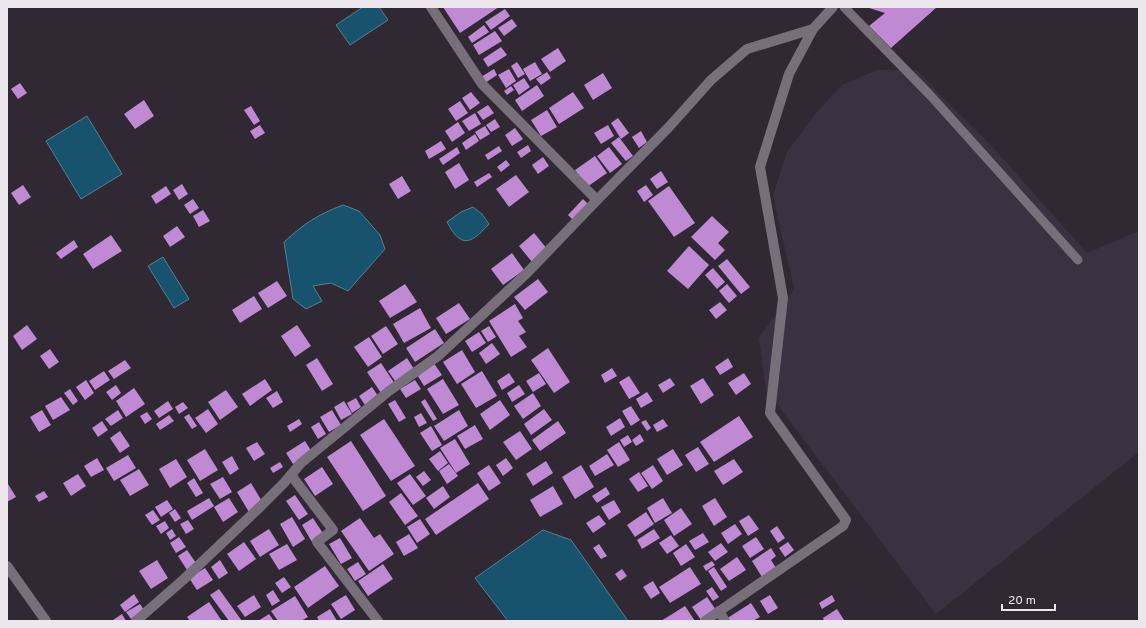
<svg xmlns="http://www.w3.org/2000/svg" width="1146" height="628" font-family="Overpass,sans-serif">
<rect width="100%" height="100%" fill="#302933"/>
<polygon fill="#3c3140" points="877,70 916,70 994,149 1087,253 1139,231 1139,452 936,614 766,390 759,338 794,289 773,196 787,152 816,113 842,85"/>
<g fill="#18536d" stroke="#577f93">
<polygon points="363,7 379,7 388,20 350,45 336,25"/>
<polygon points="87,116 122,174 81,199 46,141"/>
<path d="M343,205L359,211L380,235L385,249L348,291L331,283L313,286L322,301L306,309L293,299L284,242C305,223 317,215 343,205Z"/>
<path d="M473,207L482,214L489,224C471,244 461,249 447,222L461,212Z"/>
<polygon points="163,257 189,299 174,308 148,266"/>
<polygon points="543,530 571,540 628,621 508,621 475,578"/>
</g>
<g fill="#bf89d4">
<polygon points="443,7 499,7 460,33"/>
<polygon points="866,7 937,7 891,48 869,26 885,13"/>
<polygon points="505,9 510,16 491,30 485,22"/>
<polygon points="512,19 517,26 504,36 498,28"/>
<polygon points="484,25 489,32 472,43 468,37"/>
<polygon points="495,31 502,41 479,55 473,45"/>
<polygon points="501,47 507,55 488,67 483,59"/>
<polygon points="558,48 566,61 550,72 541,59"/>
<polygon points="517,62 525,74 518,78 511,66"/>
<polygon points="535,62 542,74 530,81 523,69"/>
<polygon points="494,69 497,75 485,83 481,77"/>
<polygon points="509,69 516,81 506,88 498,75"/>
<polygon points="547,72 551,78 541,85 536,79"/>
<polygon points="603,73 612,88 593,100 584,85"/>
<polygon points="524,78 530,87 519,95 513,85"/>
<polygon points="20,83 27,93 18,99 11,89"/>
<polygon points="537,85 544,96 522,111 515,100"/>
<polygon points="511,86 514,90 507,95 504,91"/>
<polygon points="471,92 480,103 470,110 462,98"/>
<polygon points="573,92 584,108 559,124 549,108"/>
<polygon points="144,100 154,116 135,129 124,114"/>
<polygon points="460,101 468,113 456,121 448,109"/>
<polygon points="488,105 494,113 483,120 477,112"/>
<polygon points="251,106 260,121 254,125 244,110"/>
<polygon points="547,110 557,127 541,136 531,120"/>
<polygon points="475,113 481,124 469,131 462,121"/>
<polygon points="618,118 629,133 621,139 611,123"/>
<polygon points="495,119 500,127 491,132 486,125"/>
<polygon points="458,122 465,133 452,142 445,131"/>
<polygon points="260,125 265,133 255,139 250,131"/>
<polygon points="608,125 614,136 601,144 594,133"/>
<polygon points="485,126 490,134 480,140 475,132"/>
<polygon points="515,128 523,139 512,146 505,135"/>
<polygon points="641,131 647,142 639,148 632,137"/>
<polygon points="475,134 479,141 466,150 462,143"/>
<polygon points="619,137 633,156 626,161 611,143"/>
<polygon points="441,141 446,149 429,159 425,151"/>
<polygon points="528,145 531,151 521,158 517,152"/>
<polygon points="499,146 502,151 488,160 485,155"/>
<polygon points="457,147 460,153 443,165 439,159"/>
<polygon points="609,147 622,164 610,173 597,156"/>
<polygon points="595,156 607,173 587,187 575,170"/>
<polygon points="543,157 549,166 538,174 532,165"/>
<polygon points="506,160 510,165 501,172 497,167"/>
<polygon points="459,163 469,180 455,189 445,172"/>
<polygon points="661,171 668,182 657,189 650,179"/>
<polygon points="489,173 492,177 477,187 474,182"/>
<polygon points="516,175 529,192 509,207 496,189"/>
<polygon points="402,176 411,191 398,199 389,184"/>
<polygon points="182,184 188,194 179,200 173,190"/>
<polygon points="23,185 31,197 19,205 11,193"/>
<polygon points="646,185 653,195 644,202 637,191"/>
<polygon points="166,186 171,194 156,204 151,196"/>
<polygon points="669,186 695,223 674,237 648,201"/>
<polygon points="193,199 199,208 190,214 184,205"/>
<polygon points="583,199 588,204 573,220 568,215"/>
<polygon points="203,210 210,221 199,227 193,216"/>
<polygon points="712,216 729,232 718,243 725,250 715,260 691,237"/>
<polygon points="177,226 185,237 170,247 163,236"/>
<polygon points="534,233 548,250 532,262 519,246"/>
<polygon points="111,235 122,251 93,269 83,254"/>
<polygon points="74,240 78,247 61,259 56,253"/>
<polygon points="689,246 709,265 688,289 667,271"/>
<polygon points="512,253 524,270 503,285 491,269"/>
<polygon points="727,259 750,287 741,294 718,266"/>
<polygon points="713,268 725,282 717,289 705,275"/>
<polygon points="538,279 548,292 525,310 514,297"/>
<polygon points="277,281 287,296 268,308 258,293"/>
<polygon points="405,284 417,302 390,318 379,301"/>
<polygon points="727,284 737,296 729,303 719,291"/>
<polygon points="254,296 262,309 240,323 232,310"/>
<polygon points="720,302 727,310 716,319 709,310"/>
<polygon points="459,303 470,319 446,334 436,318"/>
<polygon points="515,304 523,318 518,321 526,332 519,336 527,347 511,357 489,321"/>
<polygon points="420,308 431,328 404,343 393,324"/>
<polygon points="27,325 37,339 22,350 13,336"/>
<polygon points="297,325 311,346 295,357 281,336"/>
<polygon points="386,326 398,344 383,354 371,336"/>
<polygon points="489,326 496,337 488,342 481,331"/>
<polygon points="435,329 444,343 415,362 406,348"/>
<polygon points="479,332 486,343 472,352 465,341"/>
<polygon points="369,337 382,357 368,367 354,347"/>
<polygon points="492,343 500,354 486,364 479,353"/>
<polygon points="548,348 570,382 554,393 531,360"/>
<polygon points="50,349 59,362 49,369 40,356"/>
<polygon points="462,350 475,372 457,384 443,362"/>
<polygon points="317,358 333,384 322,391 306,365"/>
<polygon points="407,358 414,369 395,381 388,371"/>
<polygon points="728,358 733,367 720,375 715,367"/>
<polygon points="125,360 131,368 114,379 108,371"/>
<polygon points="433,362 442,375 424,386 416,373"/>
<polygon points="381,363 395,384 381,393 367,372"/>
<polygon points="612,368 617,376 605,383 601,375"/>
<polygon points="104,371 110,380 95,390 89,381"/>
<polygon points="482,371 497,396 476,408 461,384"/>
<polygon points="509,373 515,382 502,390 497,381"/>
<polygon points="539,373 546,384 533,392 526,381"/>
<polygon points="744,373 751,384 736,395 728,383"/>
<polygon points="629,376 640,393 629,399 619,382"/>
<polygon points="670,378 675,385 663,393 658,385"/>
<polygon points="703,378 714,395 701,404 690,386"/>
<polygon points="265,379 272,390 250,406 242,394"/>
<polygon points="443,379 459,405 443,414 427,389"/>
<polygon points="86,380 94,393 85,400 76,387"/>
<polygon points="415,380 421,389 406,398 400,389"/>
<polygon points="116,385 121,393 112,400 106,392"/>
<polygon points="519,385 525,394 512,402 507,393"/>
<polygon points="372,387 378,396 365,405 359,396"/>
<polygon points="134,388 145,404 126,417 116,401"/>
<polygon points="70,389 78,401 73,405 64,393"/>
<polygon points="226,390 238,407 220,420 208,402"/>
<polygon points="277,391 283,402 273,408 266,398"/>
<polygon points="647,392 653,401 641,408 636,399"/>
<polygon points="533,393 541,406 523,419 514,406"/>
<polygon points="61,397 70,410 53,420 45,406"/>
<polygon points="356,398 361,407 352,413 347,403"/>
<polygon points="425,399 437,419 433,421 421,402"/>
<polygon points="395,400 406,418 399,422 388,404"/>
<polygon points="500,400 510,415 490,430 480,414"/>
<polygon points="168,401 173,409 159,418 154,411"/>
<polygon points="344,401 352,414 341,420 334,407"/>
<polygon points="183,402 188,408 179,414 175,407"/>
<polygon points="631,406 640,420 631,426 622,411"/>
<polygon points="208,409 218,424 206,433 195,418"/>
<polygon points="544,409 552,420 531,435 524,424"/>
<polygon points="42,410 51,425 39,432 30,417"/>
<polygon points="118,410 123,418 111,426 105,419"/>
<polygon points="332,410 341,425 329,432 320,417"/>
<polygon points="459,410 468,426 444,441 434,426"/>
<polygon points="147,412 152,419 145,424 140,416"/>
<polygon points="421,413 427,423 419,427 414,417"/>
<polygon points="189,414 197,426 192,429 184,417"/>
<polygon points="169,415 174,421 160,430 156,424"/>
<polygon points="739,416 753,437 714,462 700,442"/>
<polygon points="620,418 625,427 611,436 606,427"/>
<polygon points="299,419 302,424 290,432 287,426"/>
<polygon points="384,419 415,466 391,481 360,435"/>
<polygon points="663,419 668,426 657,432 653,425"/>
<polygon points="646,420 651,428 647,431 641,422"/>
<polygon points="102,421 108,430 98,437 92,428"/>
<polygon points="558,421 566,433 540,451 532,440"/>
<polygon points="319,422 326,434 318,439 311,427"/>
<polygon points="475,425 483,439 465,449 457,436"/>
<polygon points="431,426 442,445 432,451 420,433"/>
<polygon points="120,431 130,446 120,453 110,438"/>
<polygon points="520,431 532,449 516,460 503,442"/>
<polygon points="640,434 644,441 636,446 632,440"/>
<polygon points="628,435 632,442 624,447 620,440"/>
<polygon points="455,439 470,464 456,473 440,448"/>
<polygon points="305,441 312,452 293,464 286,453"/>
<polygon points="351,441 386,496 363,511 327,457"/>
<polygon points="257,442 265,454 254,461 246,448"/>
<polygon points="619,442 630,460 618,467 607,450"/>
<polygon points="698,447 709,464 696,472 685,455"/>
<polygon points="205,449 218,470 200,481 187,460"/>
<polygon points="673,449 683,465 667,475 657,459"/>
<polygon points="440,451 448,463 438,471 429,459"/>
<polygon points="607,454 614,465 595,476 589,466"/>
<polygon points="128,455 136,468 114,481 106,468"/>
<polygon points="232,456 239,469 230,475 222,462"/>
<polygon points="97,458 104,470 91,477 84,466"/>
<polygon points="506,458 513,468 503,476 496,465"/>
<polygon points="176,459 187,477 170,488 159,469"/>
<polygon points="734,459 743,472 723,485 714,471"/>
<polygon points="546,461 553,473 533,486 526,474"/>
<polygon points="280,462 283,467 273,473 270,468"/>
<polygon points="449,464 458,476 447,484 439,471"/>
<polygon points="489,465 501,483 489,491 477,473"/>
<polygon points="581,465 594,487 575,499 562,477"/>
<polygon points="653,465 663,481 652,489 641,473"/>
<polygon points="322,467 333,484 315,496 304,479"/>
<polygon points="139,469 149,485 130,496 120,480"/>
<polygon points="424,471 431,480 423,486 416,477"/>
<polygon points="639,472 648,486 638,492 629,479"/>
<polygon points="78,474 86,486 71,496 63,483"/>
<polygon points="410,474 426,496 413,505 397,483"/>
<polygon points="223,477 232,492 220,499 210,484"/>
<polygon points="194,478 203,493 196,497 187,483"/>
<polygon points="251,483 263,503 249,512 237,492"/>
<polygon points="478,483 489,499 436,535 425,519"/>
<polygon points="8,484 16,497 7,502 7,485"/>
<polygon points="443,486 450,497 434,509 426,498"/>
<polygon points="553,486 563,504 540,517 530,500"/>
<polygon points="606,487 610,494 597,503 592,496"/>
<polygon points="44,491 48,497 39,502 35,496"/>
<polygon points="401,493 418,516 405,525 389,502"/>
<polygon points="295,495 308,514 299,520 286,501"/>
<polygon points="209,498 214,506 192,520 187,511"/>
<polygon points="229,498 238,512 223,522 214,507"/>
<polygon points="663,498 672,513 655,523 647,508"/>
<polygon points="715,498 727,517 714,526 702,506"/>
<polygon points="167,500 173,509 161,517 155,507"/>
<polygon points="614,500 621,512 609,520 601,507"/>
<polygon points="681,508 692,524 674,536 664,520"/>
<polygon points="175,509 181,518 175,522 169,513"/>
<polygon points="153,510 160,520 152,525 145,515"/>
<polygon points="646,512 654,524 635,537 627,525"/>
<polygon points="599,515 606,524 593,533 586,523"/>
<polygon points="749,515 759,529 748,536 739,521"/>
<polygon points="292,517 305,539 293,547 280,524"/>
<polygon points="313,518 324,535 312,542 302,525"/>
<polygon points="360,518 374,538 380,534 394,554 369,571 341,531"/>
<polygon points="420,519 430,534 417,543 407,527"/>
<polygon points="188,520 194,529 186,534 180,524"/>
<polygon points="165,521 169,528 161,534 156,526"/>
<polygon points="735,524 742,534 728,544 721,533"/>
<polygon points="777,526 785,538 778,543 770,531"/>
<polygon points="172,529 176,536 170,540 166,533"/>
<polygon points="269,529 279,545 260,557 250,541"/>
<polygon points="654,529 660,538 642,549 637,540"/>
<polygon points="703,533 709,542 695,550 689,541"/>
<polygon points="409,534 418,548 404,556 396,542"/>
<polygon points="671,535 679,546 667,554 659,543"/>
<polygon points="179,537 186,547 176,553 170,543"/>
<polygon points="756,537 764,549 750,558 742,546"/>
<polygon points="340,538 352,558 341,564 329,544"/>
<polygon points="244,542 256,559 239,571 227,554"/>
<polygon points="788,542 794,550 785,557 779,548"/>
<polygon points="721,543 728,552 715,561 708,552"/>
<polygon points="287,544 297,560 279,570 269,554"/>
<polygon points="599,544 607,556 601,559 593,548"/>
<polygon points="686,544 695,557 681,566 673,553"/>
<polygon points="771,548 776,556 771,560 776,568 762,577 752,561"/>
<polygon points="187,550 196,563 187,570 178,556"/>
<polygon points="737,557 746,570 729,581 720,569"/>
<polygon points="157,560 168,578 151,589 139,571"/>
<polygon points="220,560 228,573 219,579 211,567"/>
<polygon points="712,561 715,565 706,571 703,566"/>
<polygon points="358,562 366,574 355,581 347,569"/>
<polygon points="383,564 393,579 368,596 358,581"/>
<polygon points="325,566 339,586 308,608 294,587"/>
<polygon points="690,567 701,584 670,603 659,587"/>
<polygon points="714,567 727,587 721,591 708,571"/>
<polygon points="205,568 213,580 197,590 189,578"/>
<polygon points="622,569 627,576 620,581 615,574"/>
<polygon points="284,577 291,587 282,593 275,583"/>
<polygon points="653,581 660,593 651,599 643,587"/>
<polygon points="712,587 719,597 713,601 706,591"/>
<polygon points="219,589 242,621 229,621 210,595"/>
<polygon points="273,590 280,601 272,606 266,595"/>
<polygon points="134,594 139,602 125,612 120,605"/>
<polygon points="254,595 261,607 245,617 237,606"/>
<polygon points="346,595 355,610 341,619 331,604"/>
<polygon points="770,595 778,608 768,614 760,601"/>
<polygon points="832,595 835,601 822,609 819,603"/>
<polygon points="295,596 308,617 301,621 278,621 271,611"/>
<polygon points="707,597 716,610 701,620 692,607"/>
<polygon points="209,602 222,621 190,621 187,617"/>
<polygon points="751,603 760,617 753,621 727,621 726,619"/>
<polygon points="140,604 144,610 131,619 126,612"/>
<polygon points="685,606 695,621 661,621"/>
<polygon points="330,609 337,621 319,621 317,617"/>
<polygon points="837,609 844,620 842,621 824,621 823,618"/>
<polygon points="122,614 126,621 114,621 113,620"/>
<polygon points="269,614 274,621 258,621"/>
</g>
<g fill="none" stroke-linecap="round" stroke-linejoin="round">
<polyline stroke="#776f7a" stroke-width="9" points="844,7 930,95 1078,260"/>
<g stroke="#776f7a" stroke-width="10">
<polyline points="431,7 482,84 597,200"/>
<polyline points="291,475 333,530 317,542 378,621"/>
<polyline points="7,566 46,621"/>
<polyline points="719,611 725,621"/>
<polyline points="136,621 183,580 261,506 284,483 301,463 389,391 438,356 527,273 597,200 669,127 711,80 747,49 813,29 833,7"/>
<polyline points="705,621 843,526 846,520 770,413 783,298 760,167 789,74 813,29"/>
</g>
</g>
<rect width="1146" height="628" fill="none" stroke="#ebe7ed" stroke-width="16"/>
<path d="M1002 604v6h53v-6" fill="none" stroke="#ebe7ed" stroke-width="2"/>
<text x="1008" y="604" font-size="12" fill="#ebe7ed" stroke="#302933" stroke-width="3" paint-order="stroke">20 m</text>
</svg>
